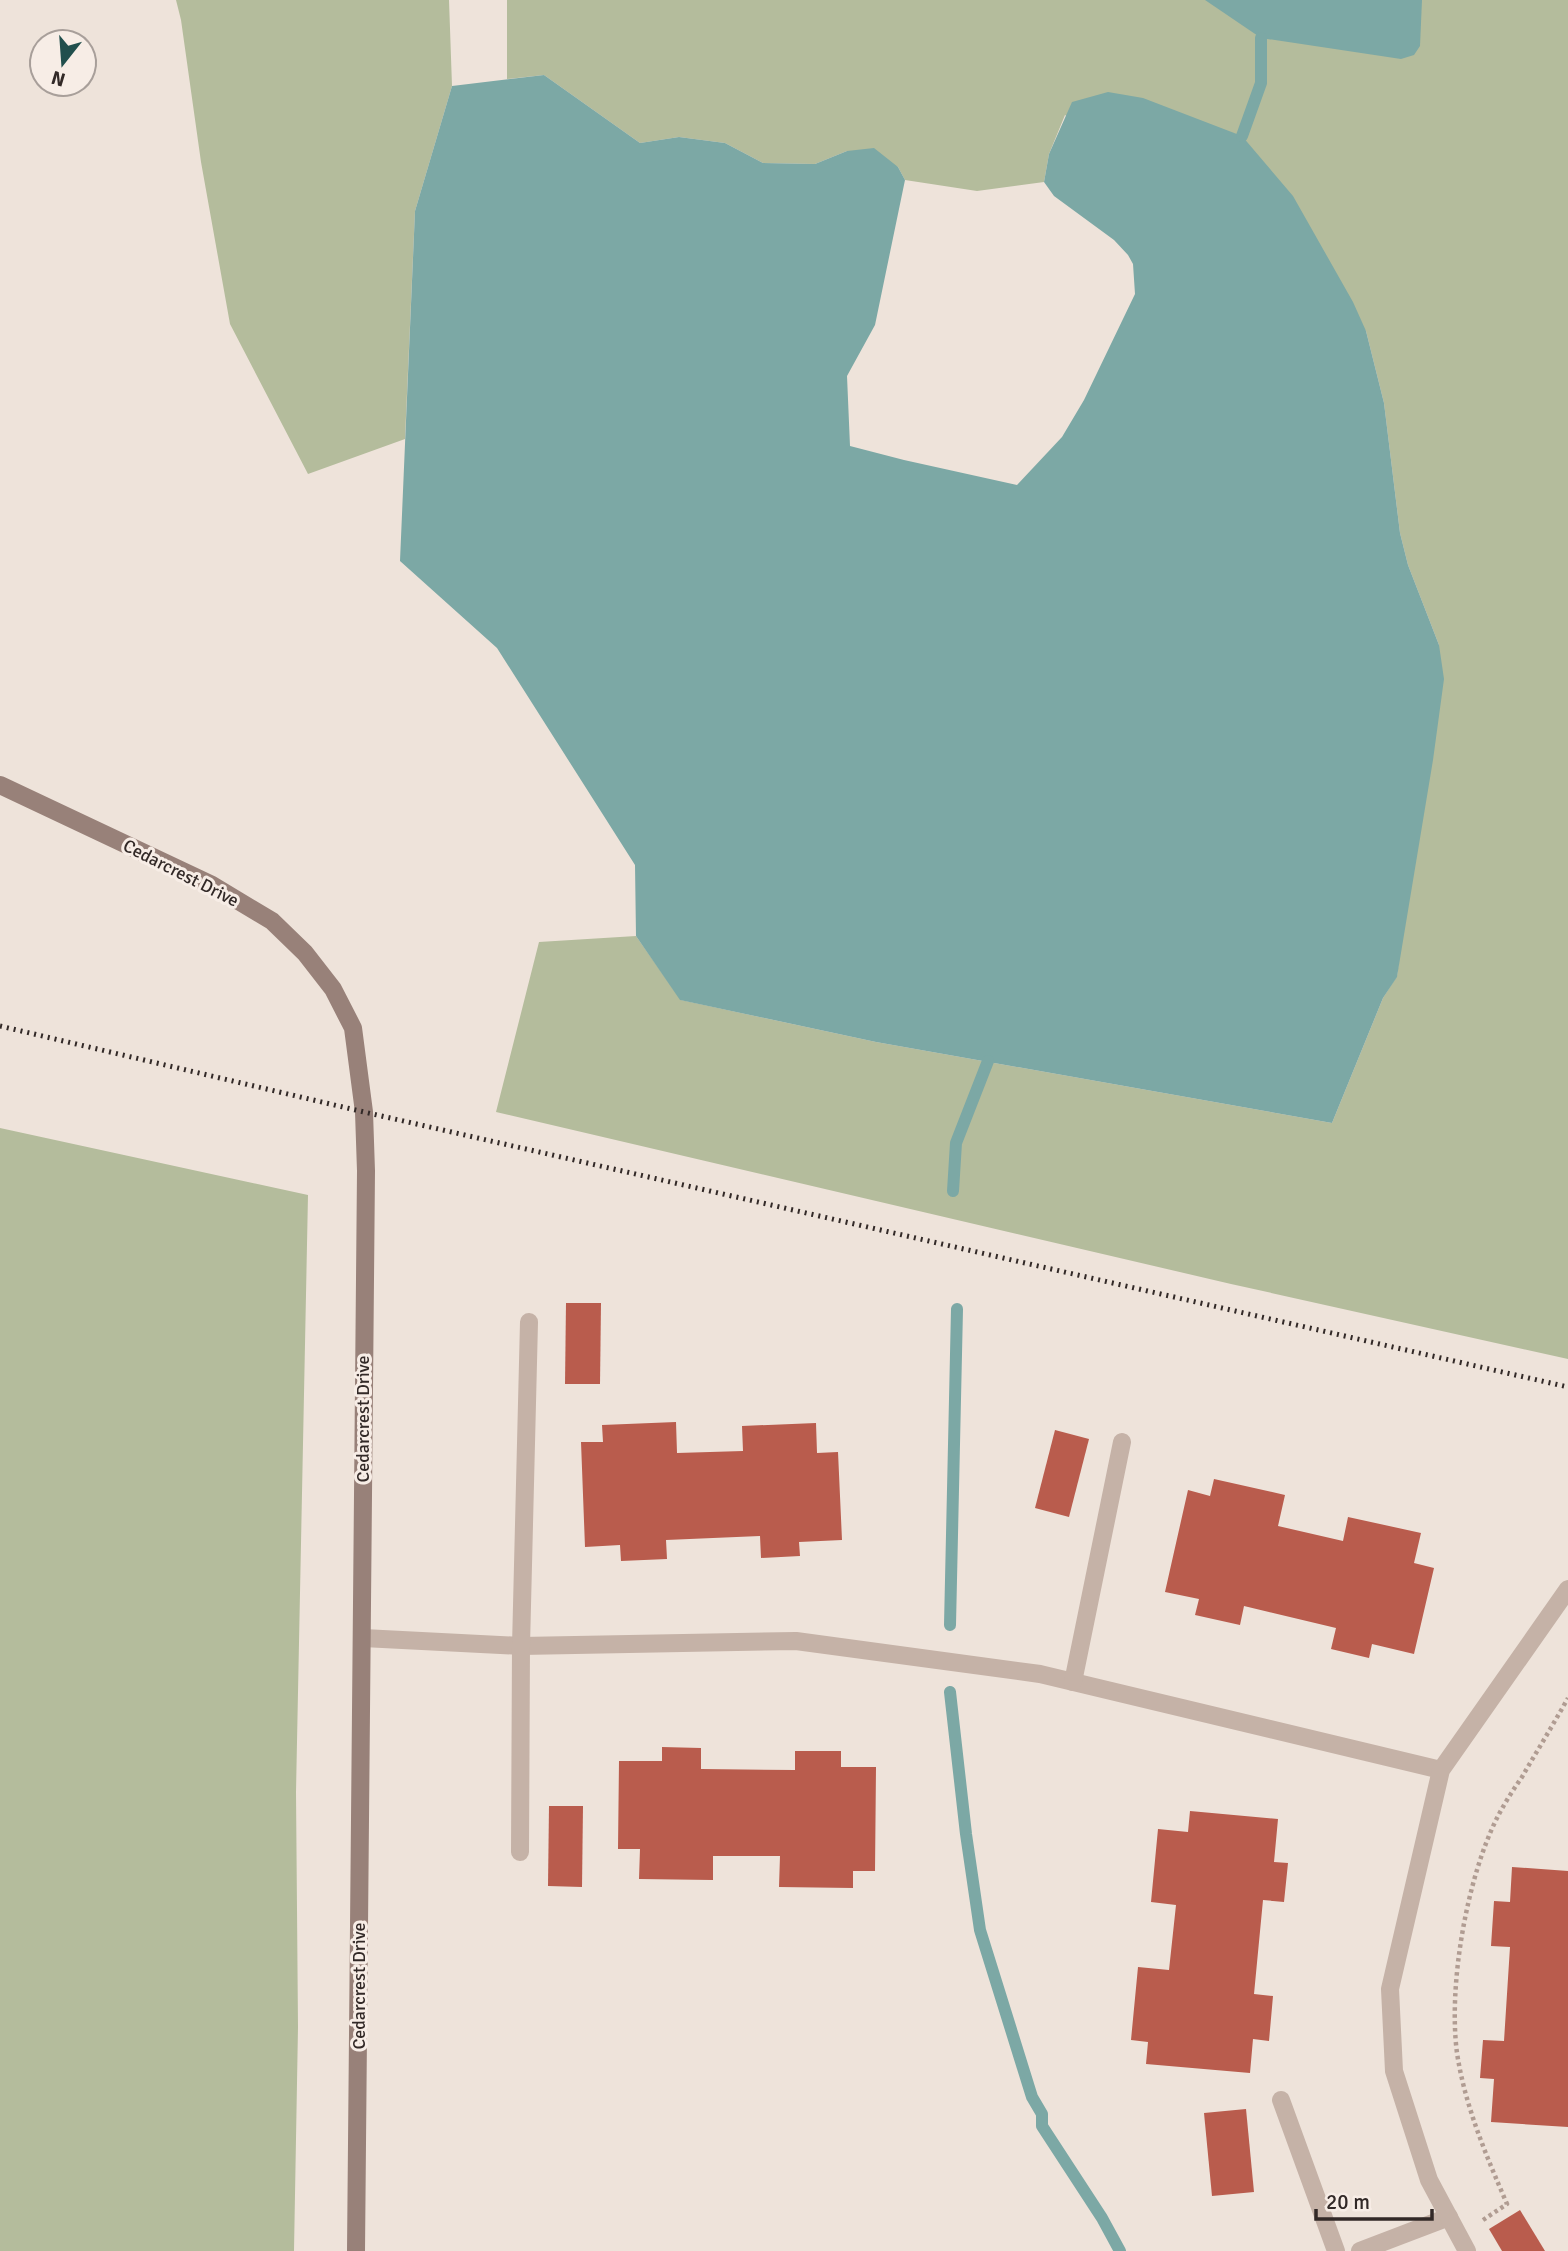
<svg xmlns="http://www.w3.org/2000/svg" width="1568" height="2251" font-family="Signika,sans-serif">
<rect width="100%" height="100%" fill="#eee3da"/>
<g fill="#b4bc9c">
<polygon points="176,0 449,0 452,86 415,211 405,439 308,474 230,324 201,162 181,20"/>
<polygon points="507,0 1568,0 1568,1359 1231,1284 496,1112 539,942 636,936 681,1000 876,1042 1332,1123 1383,998 1397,976 1439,645 1408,565 1400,533 1384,403 1366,331 1065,115 1049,154 1044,182 977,191 905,180 898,167 847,151 815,164 763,163 725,143 679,137 640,143 544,75 507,79"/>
<polygon points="0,1128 308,1195 296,1792 298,2027 294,2251 0,2251"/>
</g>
<g fill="#7ca8a5">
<polygon points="1205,0 1422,0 1420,46 1414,55 1401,59 1261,38"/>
<polygon points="544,75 640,143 679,137 725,143 763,163 815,164 847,151 874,148 898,167 905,180 875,325 847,376 850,446 904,460 1017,485 1062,437 1084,400 1135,294 1133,264 1128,255 1114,240 1054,196 1044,182 1049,154 1072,102 1108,92 1143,98 1242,136 1293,196 1353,302 1366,331 1384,403 1400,533 1408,565 1439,645 1444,679 1433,760 1397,977 1383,998 1332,1123 876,1042 680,1000 636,936 635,865 497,648 400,561 415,211 452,86"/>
</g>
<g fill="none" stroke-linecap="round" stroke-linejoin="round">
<g stroke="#7ca8a5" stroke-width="12">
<polyline points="1242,136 1261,83 1261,38"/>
<polyline points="953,1191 956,1143 988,1061"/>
<polyline points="950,1625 957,1309"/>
<polyline points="950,1692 966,1834 980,1930 1032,2097 1042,2114 1042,2126 1102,2218 1120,2251"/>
</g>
</g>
<g fill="#b95c4d">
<polygon points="566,1303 601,1303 600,1384 565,1384"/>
<polygon points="676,1422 677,1453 743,1451 742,1426 816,1423 817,1453 838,1452 842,1540 799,1542 800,1556 761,1558 760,1536 666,1540 667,1559 621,1561 620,1545 585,1547 581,1442 603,1442 602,1425"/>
<polygon points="1055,1430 1089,1439 1069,1517 1035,1508"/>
<polygon points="1214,1479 1285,1495 1278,1526 1343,1541 1348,1517 1421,1533 1414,1563 1434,1568 1414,1654 1372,1644 1369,1658 1331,1649 1336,1628 1244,1606 1240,1625 1195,1615 1199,1599 1165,1592 1188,1490 1210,1496"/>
<polygon points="662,1747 701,1748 701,1769 795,1770 795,1751 841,1751 841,1767 876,1767 875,1871 853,1871 853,1888 779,1887 780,1856 713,1856 713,1880 639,1879 640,1849 618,1849 619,1761 662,1761"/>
<polygon points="549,1806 583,1806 582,1887 548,1886"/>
<polygon points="1190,1811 1278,1819 1274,1862 1288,1863 1284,1902 1263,1900 1254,1994 1273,1996 1269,2041 1253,2039 1250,2073 1146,2064 1148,2042 1131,2040 1138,1967 1169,1970 1176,1905 1151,1902 1158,1829 1188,1832"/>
<polygon points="1512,1867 1568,1871 1568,2127 1491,2122 1494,2079 1480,2078 1483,2040 1504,2041 1510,1947 1491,1946 1494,1901 1510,1902"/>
<polygon points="1246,2109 1254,2192 1212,2196 1204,2113"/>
<polygon points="1520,2210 1545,2251 1502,2251 1489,2229"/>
</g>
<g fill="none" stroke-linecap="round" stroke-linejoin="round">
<path stroke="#b09c92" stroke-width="4.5" stroke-dasharray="3.5 3.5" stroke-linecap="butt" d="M1483,2220L1507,2204C1486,2155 1465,2106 1457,2053C1448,1985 1467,1878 1497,1818C1504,1804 1513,1790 1522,1777C1537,1751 1553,1725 1568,1698"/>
<g stroke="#c5b2a7" stroke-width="18">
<polyline points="363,1638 521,1646 796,1641 1040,1674 1441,1770"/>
<polyline points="1073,1682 1122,1442"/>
<polyline points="520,1852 521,1646 529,1322"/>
<polyline points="1281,2100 1336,2251"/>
<polyline points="1360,2251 1449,2217"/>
<polyline points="1467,2251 1429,2180 1394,2071 1390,1989 1441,1770 1568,1589"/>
</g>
<polyline stroke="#988179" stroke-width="18" points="0,785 212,885 272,921 305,953 333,989 353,1028 364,1112 366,1171 356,2251"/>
<polyline stroke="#322927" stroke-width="5" stroke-dasharray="2 5" stroke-linecap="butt" points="0,1026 364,1112 1568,1387"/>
</g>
<g text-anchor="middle" stroke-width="6" stroke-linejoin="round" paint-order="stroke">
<g font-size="18" fill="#322927" stroke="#f7ede6">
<text transform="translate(181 873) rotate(27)" y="6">Cedarcrest Drive</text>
<text transform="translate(363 1419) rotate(-90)" y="6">Cedarcrest Drive</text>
<text transform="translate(359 1986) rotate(-90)" y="6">Cedarcrest Drive</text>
</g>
</g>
<g transform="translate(63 63) rotate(197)"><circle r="33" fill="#f7ede6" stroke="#a89f9a" stroke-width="2"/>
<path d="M0-5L12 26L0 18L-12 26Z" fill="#214f4d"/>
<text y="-10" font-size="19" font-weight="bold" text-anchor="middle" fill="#322927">N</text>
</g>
<path d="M1316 2209v10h116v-10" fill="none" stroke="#322927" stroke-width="3.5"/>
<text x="1326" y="2209" font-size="21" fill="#322927" stroke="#f7ede6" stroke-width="5" paint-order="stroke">20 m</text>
</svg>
